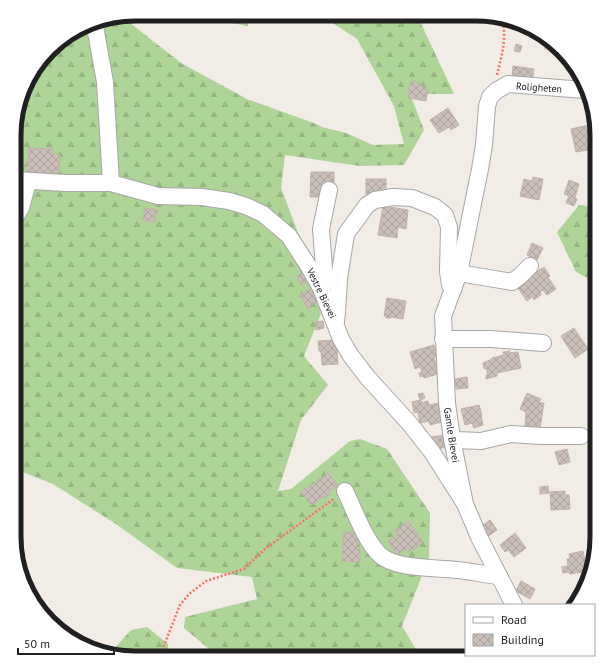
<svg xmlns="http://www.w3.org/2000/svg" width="611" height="672" font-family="'PT Sans',sans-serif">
<defs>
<pattern id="forest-firs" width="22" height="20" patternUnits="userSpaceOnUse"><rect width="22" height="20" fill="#aed497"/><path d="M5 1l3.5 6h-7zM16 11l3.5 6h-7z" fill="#95b682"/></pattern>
<pattern id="building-cross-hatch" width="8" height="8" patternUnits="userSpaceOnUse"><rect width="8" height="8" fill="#cabeb8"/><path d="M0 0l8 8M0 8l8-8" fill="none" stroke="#ada39e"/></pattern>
</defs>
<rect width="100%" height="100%" fill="#f1ece6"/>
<g fill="url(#forest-firs)">
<polygon points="218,14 244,14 248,26 221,21"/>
<polygon points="321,15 417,15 454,94 410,94 424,130 404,165 360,166 285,155 281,188 307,256 324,306 304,356 328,385 301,420 278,491 291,489 350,441 360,439 387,449 430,513 429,558 402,626 417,651 457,658 220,658 184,628 185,617 257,599 252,577 177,568 116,524 53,484 15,469 16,111 30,74 55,44 96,20 121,16 181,63 247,99 319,125 322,127 346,133 373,145 404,144 394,106 357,39"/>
<polygon points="579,205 597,207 597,283 576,272 557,232"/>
<polygon points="147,627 168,644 169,658 127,658 109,652 113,650 131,630"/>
</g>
<g fill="url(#building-cross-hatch)" stroke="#c4b1a7">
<polygon points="545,38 557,49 545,49"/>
<polygon points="516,44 522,46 520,52 514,51"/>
<polygon points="513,66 534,69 532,82 512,80"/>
<polygon points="411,81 420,83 420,86 428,88 426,101 408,98"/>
<polygon points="448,108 459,125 451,130 449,127 439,133 430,120"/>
<polygon points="589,125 593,149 576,152 571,129"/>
<polygon points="29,148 53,149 53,155 60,155 59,173 27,172"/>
<polygon points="311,172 334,172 334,185 325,197 310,197"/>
<polygon points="533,177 543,179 539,200 520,196 524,179 532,181"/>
<rect x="366" y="179" width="20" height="15"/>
<polygon points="569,180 579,184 575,198 577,199 574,206 566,203 569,196 564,194"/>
<polygon points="383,206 408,210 406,229 398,227 397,238 378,235"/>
<polygon points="145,208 157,210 155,222 143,220"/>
<polygon points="532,243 543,248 537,260 527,255"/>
<polygon points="544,267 550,276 548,277 556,289 547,295 543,290 540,292 541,295 534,300 532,297 527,301 516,285 542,268 543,269"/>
<polygon points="307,271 311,280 301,285 297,276"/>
<polygon points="310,289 318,301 308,308 300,295"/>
<polygon points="387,298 406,301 403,319 391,317 391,318 386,318 386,316 384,316"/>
<polygon points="323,321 324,328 316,330 315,322"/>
<polygon points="574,328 588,349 575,358 561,336"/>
<polygon points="336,340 338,364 322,365 321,351 319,351 318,341"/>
<polygon points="434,345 437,356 434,357 438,374 424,378 423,376 420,377 419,373 422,372 420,367 415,369 410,352"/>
<polygon points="510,351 510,353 518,352 521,368 497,373 497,376 486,379 486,375 488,375 486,368 484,369 483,363 492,359 492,358 504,355 503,352"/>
<polygon points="467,377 468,388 456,389 455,379"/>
<polygon points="423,393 425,398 420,400 418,394"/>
<polygon points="527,393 541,399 539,403 544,403 540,428 525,426 526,412 520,409"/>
<polygon points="421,400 421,403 428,401 429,405 439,403 442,422 430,425 429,421 420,423 418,412 414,413 412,402"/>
<polygon points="479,405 482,415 481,415 483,425 474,428 472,423 465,425 461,409"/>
<polygon points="445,435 448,447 436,449 432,445 431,437"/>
<polygon points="591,439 597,439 597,457 593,457"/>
<polygon points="567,449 570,462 559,465 555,452"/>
<polygon points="328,473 338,486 327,493 329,495 325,498 324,496 311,505 301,492"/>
<polygon points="548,486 549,493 540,494 540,487"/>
<polygon points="565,491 565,495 569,495 570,509 551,510 550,492"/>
<polygon points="490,520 497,530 487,537 480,527"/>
<polygon points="408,521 423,542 410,552 407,548 397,555 388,541 398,535 395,530"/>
<polygon points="344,532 357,533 357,549 360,549 360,562 342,561"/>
<polygon points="515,533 526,548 514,557 508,550 505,552 500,545"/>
<polygon points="583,551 587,571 570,574 569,572 563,573 562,567 568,566 567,559 570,559 569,554"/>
<polygon points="521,581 535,589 530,599 516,591"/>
</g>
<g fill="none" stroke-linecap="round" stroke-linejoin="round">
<defs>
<g id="minor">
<polyline points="94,21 105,82 111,183 158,196 202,197 229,201 246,206 263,214 289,236 309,267 321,288 341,339 351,356 368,378 410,424 432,452 465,504"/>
<polyline points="16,180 65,183 111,183"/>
<polyline points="16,216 21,208 28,182"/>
<polyline points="459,273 512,282 520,276 530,266"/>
<polyline points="321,288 325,281 321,229 329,190"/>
<polyline points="336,321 337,312 339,279 346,234 367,205 375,200 393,197 412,198 435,207 445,215 449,227 448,272 450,285 454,288"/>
<polyline points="443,339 491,339 543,343"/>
<polyline points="452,439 455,440 481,441 511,434 541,436 581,436"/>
<path d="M345,491C354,509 365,541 380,555C397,570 435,567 457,570C471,571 485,575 499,576"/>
<polyline points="514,605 479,537 465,504 452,439 447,403 443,316 459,273 480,169 484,145 487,106 490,97 496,91 508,84 584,90"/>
</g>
</defs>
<use href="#minor" stroke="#a7a7a7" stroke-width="18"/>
<g stroke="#ff6c69" stroke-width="2.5" stroke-dasharray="2 2" stroke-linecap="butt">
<path d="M497,75C502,53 507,41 502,18"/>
<polyline points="159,658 180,605 189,594 206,581 244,569 265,549 335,498"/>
</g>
<use href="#minor" stroke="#fff" stroke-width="16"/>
</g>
<g text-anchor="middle" stroke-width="3" stroke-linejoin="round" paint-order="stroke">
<g font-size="10" fill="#202020" stroke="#fff">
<text transform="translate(539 87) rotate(4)" y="4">Roligheten</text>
<text transform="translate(322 293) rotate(64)" y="4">Vestre Bievei</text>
<text transform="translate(452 435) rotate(81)" y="4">Gamle Bievei</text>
</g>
</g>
<path d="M0 0H611V672H0ZM135 21H476A114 114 0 0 1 590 135V537A114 114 0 0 1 476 651H135A114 114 0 0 1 21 537V135A114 114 0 0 1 135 21Z" fill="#fff" fill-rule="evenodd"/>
<path fill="none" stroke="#202020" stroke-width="5" d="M135 21H476A114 114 0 0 1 590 135V537A114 114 0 0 1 476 651H135A114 114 0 0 1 21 537V135A114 114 0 0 1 135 21Z"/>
<rect x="465" y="604" width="130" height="52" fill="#ffffff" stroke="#a6a6a6"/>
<rect x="473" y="617" width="20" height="6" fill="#ffffff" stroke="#a6a6a6"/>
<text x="501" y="624" font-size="12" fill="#202020">Road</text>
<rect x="473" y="634" width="20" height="12" fill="url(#building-cross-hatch)" stroke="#a6a6a6"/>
<text x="501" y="644" font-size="12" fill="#202020">Building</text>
<path d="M18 648v6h96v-6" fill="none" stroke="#202020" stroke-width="2"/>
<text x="24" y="648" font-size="12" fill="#202020" stroke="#ffffff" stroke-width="3" paint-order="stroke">50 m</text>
</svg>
